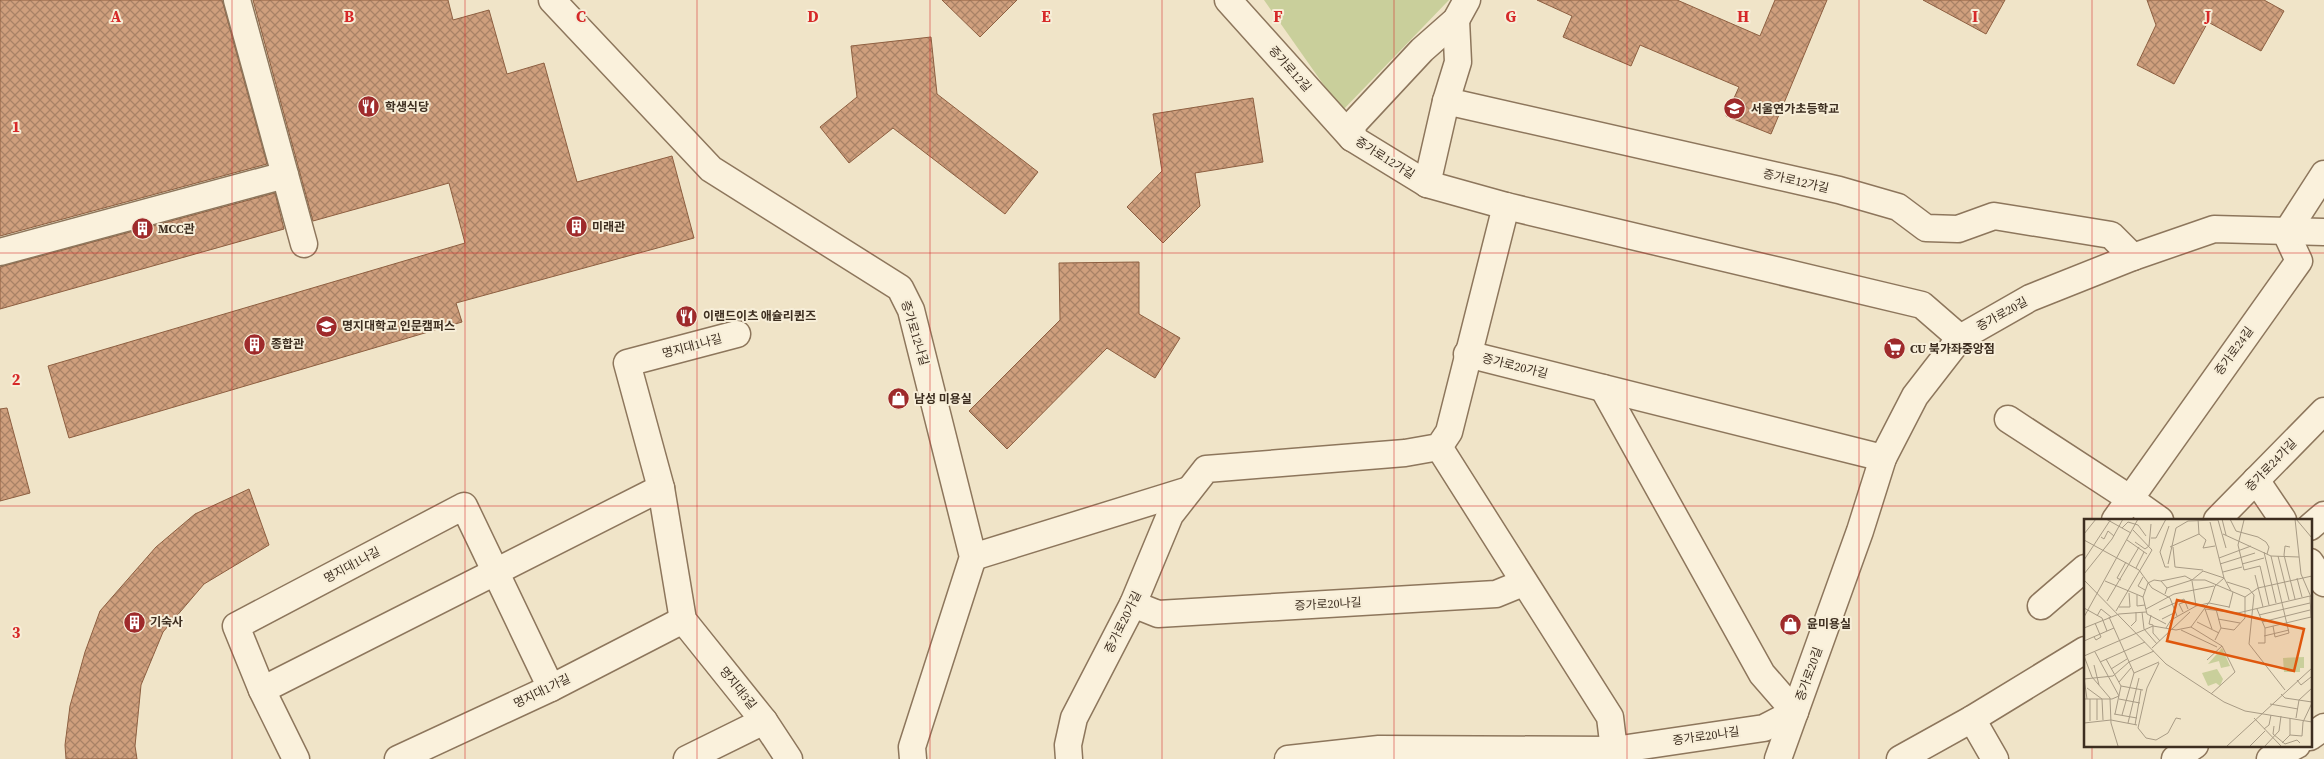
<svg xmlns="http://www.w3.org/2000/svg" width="2324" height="759" font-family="'Source Serif 4','Noto Sans KR',serif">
<defs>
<pattern id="building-cross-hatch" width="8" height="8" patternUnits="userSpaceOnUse" patternTransform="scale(1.25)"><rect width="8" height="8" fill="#cf9f7d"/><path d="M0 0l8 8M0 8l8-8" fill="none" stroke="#a98266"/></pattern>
</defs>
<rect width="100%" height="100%" fill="#f0e4c8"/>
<polygon fill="#c9cf9b" points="1264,0 1449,0 1342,111"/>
<g fill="url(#building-cross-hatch)" stroke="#8d5f41">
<polygon points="0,0 222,0 267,164 0,236"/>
<polygon points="253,0 448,0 453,20 489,10 507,74 544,63 577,182 672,156 694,238 456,303 462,322 69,438 48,366 465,243 449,183 313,221"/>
<polygon points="942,0 1017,0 980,37"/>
<polygon points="1537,0 1677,0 1760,36 1775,0 1827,0 1771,134 1726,116 1739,87 1640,45 1631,66 1563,37 1572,16"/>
<polygon points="1923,0 2005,0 1986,34"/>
<polygon points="2147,0 2264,0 2284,11 2261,51 2208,22 2174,84 2137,65 2156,25"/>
<polygon points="931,37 937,94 1038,172 1005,214 893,128 849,163 820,127 857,97 851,46"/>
<polygon points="1253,98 1263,162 1195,173 1200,206 1163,243 1127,207 1162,171 1153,114"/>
<polygon points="275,193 284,229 0,309 0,267"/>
<polygon points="1139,262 1139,314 1180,338 1155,378 1107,348 1007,449 969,411 1060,320 1059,263"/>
<polygon points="7,408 30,493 0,501 0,409"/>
<polygon points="249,489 269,545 204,584 163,632 141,685 135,746 137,759 66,759 65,745 70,706 85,652 100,611 156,547 195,514"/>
</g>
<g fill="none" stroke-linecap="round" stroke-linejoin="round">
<defs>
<g id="street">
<polyline points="237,0 304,244"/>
<polyline points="552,0 711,169 900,288 911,310 973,557 912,747 913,759"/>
<polyline points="1228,0 1352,138 1427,184 1506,206 1922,305 1960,338"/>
<polyline points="1446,101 1839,190 1898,207 1926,228 1958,229 1994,216 2111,235 2133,257"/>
<polyline points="1352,138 1353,124 1422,50 1456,20 1467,0"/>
<polyline points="1427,184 1446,101 1458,62 1456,20"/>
<polyline points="2286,233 2324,174"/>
<polyline points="0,252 285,175"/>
<polyline points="737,334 627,363 661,488 683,620 764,721 789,759"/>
<polyline points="1467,354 1883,458"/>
<polyline points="2008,419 2129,498 2160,520"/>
<polyline points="1439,447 1610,717 1614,750"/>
<polyline points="2256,480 2283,520"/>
<polyline points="2115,520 2299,261 2286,233"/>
<polyline points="2217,520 2324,411"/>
<polyline points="2310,527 2324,515"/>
<polyline points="973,557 1189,490"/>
<polyline points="2310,562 2324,583"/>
<polyline points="1133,604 1158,614 1496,594 1523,583"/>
<polyline points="2041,606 2085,568"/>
<polyline points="262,690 661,488"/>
<polyline points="1972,719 1995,759"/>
<polyline points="2310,737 2324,727"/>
<polyline points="296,759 262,690 236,626 464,506 551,688"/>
<polyline points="398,759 551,688 683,620"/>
<polyline points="687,759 764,721"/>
<polyline points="1069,759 1068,745 1074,718 1133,604 1170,515 1206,469 1405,453 1439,447 1449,432 1506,206"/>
<polyline points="1288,759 1379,749 1614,750 1764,728 1795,712 1762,674 1603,388"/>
<polyline points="1778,759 1860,531 1883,458 1915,396 1960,338 2030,298 2133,257 2214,229 2324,232"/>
<polyline points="1900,759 1972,719 2085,650"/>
<polyline points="2175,759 2195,745"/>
<polyline points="2270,759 2297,745"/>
</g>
</defs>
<use href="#street" stroke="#8d765c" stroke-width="29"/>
<use href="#street" stroke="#faf1dc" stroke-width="26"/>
</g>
<path fill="none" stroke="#d62828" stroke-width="1" stroke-opacity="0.55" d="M232,0V759M465,0V759M697,0V759M930,0V759M1162,0V759M1394,0V759M1627,0V759M1859,0V759M2092,0V520M0,253H2324M0,506H2324M2092,745V759"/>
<defs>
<symbol id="restaurant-disc" viewBox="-11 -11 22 22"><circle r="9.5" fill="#9e2a2b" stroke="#f7eed8"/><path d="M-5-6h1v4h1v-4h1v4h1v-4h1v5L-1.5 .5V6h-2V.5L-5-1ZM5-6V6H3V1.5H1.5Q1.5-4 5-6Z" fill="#fff"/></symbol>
<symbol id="school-disc" viewBox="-11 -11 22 22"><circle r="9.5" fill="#9e2a2b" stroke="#f7eed8"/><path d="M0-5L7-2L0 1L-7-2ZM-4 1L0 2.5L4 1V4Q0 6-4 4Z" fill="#fff"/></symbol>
<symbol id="building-disc" viewBox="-11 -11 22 22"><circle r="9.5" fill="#9e2a2b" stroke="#f7eed8"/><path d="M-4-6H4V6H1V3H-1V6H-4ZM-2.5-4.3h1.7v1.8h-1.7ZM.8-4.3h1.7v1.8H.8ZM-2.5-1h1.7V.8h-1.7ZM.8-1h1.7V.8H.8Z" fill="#fff"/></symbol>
<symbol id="university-disc" viewBox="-11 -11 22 22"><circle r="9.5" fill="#9e2a2b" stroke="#f7eed8"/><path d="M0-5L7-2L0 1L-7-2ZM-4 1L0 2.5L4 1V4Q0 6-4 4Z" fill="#fff"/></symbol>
<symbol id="supermarket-disc" viewBox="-11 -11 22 22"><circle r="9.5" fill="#9e2a2b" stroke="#f7eed8"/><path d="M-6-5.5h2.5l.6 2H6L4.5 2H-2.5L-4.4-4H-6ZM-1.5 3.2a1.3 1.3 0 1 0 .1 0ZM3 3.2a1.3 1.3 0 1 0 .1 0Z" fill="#fff"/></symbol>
<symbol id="shop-disc" viewBox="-11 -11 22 22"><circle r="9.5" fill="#9e2a2b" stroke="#f7eed8"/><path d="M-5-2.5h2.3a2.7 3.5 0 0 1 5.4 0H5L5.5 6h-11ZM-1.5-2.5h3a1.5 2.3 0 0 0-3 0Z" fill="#fff"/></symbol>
</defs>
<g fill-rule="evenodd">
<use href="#restaurant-disc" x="356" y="94" width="25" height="25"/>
<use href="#school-disc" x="1722" y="96" width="25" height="25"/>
<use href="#building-disc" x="564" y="214" width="25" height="25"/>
<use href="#building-disc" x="130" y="216" width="25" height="25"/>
<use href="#restaurant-disc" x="674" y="304" width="25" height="25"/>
<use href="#university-disc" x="314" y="314" width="25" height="25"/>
<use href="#building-disc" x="242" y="332" width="25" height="25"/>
<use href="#supermarket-disc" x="1882" y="336" width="25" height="25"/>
<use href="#shop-disc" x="886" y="386" width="25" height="25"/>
<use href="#building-disc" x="122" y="610" width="25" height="25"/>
<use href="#shop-disc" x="1778" y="612" width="25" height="25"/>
</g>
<g text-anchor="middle" stroke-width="4" stroke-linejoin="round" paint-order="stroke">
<g font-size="12" fill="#3d2e20" stroke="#f7eed8">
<text transform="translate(1290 69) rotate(48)" y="4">증가로12길</text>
<text transform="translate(1385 158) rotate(32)" y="4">증가로12가길</text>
<text transform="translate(1796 181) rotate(13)" y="4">증가로12가길</text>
<text transform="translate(2002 314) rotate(-29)" y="4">증가로20길</text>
<text transform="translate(915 333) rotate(73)" y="4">증가로12나길</text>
<text transform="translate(692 346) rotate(-15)" y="4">명지대1나길</text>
<text transform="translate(2234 351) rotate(-54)" y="4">증가로24길</text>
<text transform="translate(1515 366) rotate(14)" y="4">증가로20가길</text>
<text transform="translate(2271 465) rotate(-46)" y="4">증가로24가길</text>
<text transform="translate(352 565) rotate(-28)" y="4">명지대1나길</text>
<text transform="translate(1328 604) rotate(-3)" y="4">증가로20나길</text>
<text transform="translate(1123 622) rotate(-64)" y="4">증가로20가길</text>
<text transform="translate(1809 674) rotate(-70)" y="4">증가로20길</text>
<text transform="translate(738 688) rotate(51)" y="4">명지대3길</text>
<text transform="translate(542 691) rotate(-26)" y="4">명지대1가길</text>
<text transform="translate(1706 736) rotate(-8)" y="4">증가로20나길</text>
</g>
<g font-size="12" font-weight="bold" fill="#3d2e20" stroke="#f7eed8" text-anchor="start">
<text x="385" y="111">학생식당</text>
<text x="1751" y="113">서울연가초등학교</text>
<text x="592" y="231">미래관</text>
<text x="158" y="233">MCC관</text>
<text x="703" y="320">이랜드이츠 애슐리퀸즈</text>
<text x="342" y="330">명지대학교 인문캠퍼스</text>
<text x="271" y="348">종합관</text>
<text x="1910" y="353">CU 북가좌중앙점</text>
<text x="914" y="403">남성 미용실</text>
<text x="150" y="626">기숙사</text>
<text x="1807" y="628">윤미용실</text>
</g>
</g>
<g transform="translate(2084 519)">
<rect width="228" height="228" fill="#f0e4c8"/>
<path d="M138,129L146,147L137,149L135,142L124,145ZM220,138V149H216V153H200L199,139ZM133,150L139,160L136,167L132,164L124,167L118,154Z" fill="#c9cf9b"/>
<path fill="none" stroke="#a89b85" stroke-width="1" d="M22,0L47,14M114,0L115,15M138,0L142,16M146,0L152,12L174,18L182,23L185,28L183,35M211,0L217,55L227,78M212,0L228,19M160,1L154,26L160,51L176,47L185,86M126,3L140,59L147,72M38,9L44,3L54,6L62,17M92,9L104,2L134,1L142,29M49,11L68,31M0,15L12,0M139,15L187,37L215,38M17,18L20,20L24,12L30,17M67,19H72L82,0M0,21L55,51L68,69L86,79L93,97M43,21L63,35M51,23L61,30L65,27M65,27L67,5M86,28L115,15L122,21L119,29L131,27M89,28L91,48L119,51M206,28L201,27L200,36L211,80M180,33L192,84M187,37L205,114L191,118L189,107M194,37L205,81M135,39L167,27M0,41L27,0M84,45L92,9M136,45L171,34M158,45L180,39M85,48H81L76,33L85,7M52,49L60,33M139,53L158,48M0,55L28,20L39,0M171,56L179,88M59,58L54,67L61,71M213,59L218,78M0,61L82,145L140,183L161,192L228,203M37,61L33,59L42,43M21,62L59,78M77,62L101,57L108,61M108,62L112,87M143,63L165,70L170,76L165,125L201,171M64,64L59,78L63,95L82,105M64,64L70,61L77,62L83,69L81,75M83,69L108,61H121L161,78V99L150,111L137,109L131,121M53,76V87L61,86M226,77L227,99M161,78L174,69L228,57M23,82L55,28M35,88H46L45,74M0,89L18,99L23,112M145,89L149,73M62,90L90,75L130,67M132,90L137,109M173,90L181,109V124H174M75,91L100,80L104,90M32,92L68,31M58,93L60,110L73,125M99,93L95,85L101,83M67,96L65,105L69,106V114L76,122M175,96L226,84M13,97L17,90L27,98M0,98L54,0M25,98L50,154L75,143M78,100L92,93M134,100L156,104M113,103L135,114M178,103L226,91M47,107L52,102V93M107,108L138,127L151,153L127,175M0,109L35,95L62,93M82,109L87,101L112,87L125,84L145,88M181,109L227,98M128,110L121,90L154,94L226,77M97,111L133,128M180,117L205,111M10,118L12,121L17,118L11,104M0,122L30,109M68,129L106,93M0,137L69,107L92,111L107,108L126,82L131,67L140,59L119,52L108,61M0,137L8,158L26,179L27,204L34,227M22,140L37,167M123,141L138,127M16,143L61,123M75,144L63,169L54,209L62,219L72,221L84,214L92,199L97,200M10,146L15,166M27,150L43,140M0,159L3,180M0,160L29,157L45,143L70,132M213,161L217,166L227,158M35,163L47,149M37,167L59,171M3,169L18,180M197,175L201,179L228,183M0,180H28L35,177L11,133M6,180V202M13,180V201M18,180L19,201M35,180L56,184M186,185L214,190M30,195L53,199M31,195L37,167M38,196L50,154M170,199L197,227M212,199L215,181L228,169M0,204L27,201L53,206M44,204L55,159M51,206L57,171M190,207L189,215L201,225L213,221L216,224M180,210L185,206L187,196M206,216L218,217L219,203L228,184M198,224L206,216V199M143,227L228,149M166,227L181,212M181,227L195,212L197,197"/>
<path fill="#df570d" fill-opacity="0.15" stroke="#df570d" stroke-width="2.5" d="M93,81L220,110L210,152L83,122Z"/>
<rect width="228" height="228" fill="none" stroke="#3d2e20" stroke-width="2.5"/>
</g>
<g font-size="16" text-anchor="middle" font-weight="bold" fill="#d62828" stroke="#f7eed8" stroke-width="4" stroke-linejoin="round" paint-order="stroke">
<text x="116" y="22">A</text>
<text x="349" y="22">B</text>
<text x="581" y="22">C</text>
<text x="813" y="22">D</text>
<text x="1046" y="22">E</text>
<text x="1278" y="22">F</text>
<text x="1511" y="22">G</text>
<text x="1743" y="22">H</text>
<text x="1975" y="22">I</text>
<text x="2208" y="22">J</text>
<text x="16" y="132">1</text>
<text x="16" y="385">2</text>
<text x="16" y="638">3</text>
</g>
</svg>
